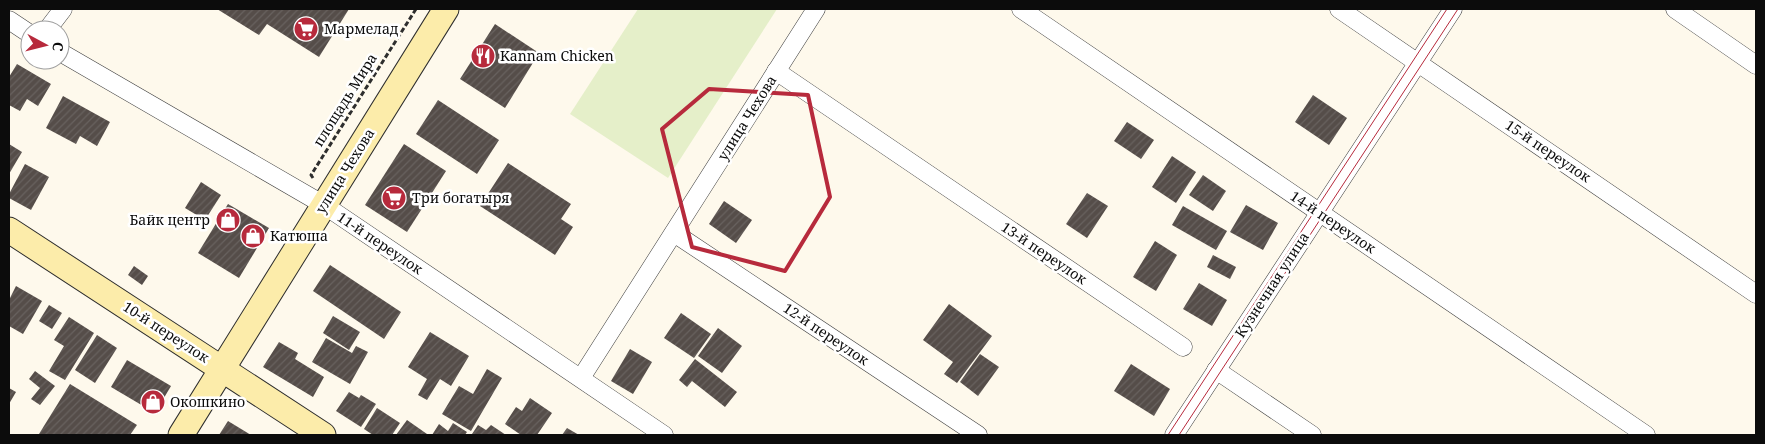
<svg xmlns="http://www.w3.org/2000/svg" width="1765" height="444" font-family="'Noto Serif',serif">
<defs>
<pattern id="building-hatch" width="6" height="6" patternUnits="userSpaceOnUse" patternTransform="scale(1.25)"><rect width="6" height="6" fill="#554d49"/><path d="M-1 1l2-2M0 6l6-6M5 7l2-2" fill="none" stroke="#68625f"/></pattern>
</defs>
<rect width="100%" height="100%" fill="#fef9ec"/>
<polygon fill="#e5efc9" points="638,9 777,9 668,178 570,114"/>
<g fill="url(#building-hatch)">
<polygon points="217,9 349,9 319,57 267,24 259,35"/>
<polygon points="495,24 539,53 505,108 460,79"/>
<polygon points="17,64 51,84 38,106 27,99 20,111 9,105 9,77"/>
<polygon points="1313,95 1347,118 1329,145 1295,122"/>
<polygon points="63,96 110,122 97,146 80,136 76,144 46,128"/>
<polygon points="438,100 499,140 477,174 416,134"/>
<polygon points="1127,122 1154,140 1141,159 1114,141"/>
<polygon points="9,144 22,152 9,174"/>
<polygon points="404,144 446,171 407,232 365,205"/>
<polygon points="1172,156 1196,172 1176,203 1152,187"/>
<polygon points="508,163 571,204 561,219 573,227 555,255 480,206"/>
<polygon points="25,164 49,177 31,210 9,198 9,194"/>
<polygon points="1203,175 1226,191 1213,211 1189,195"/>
<polygon points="201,182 221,195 205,220 185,208"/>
<polygon points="1087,193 1108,206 1087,238 1066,224"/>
<polygon points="724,201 752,220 736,243 709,224"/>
<polygon points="228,204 269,228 239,278 198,253"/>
<polygon points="1246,205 1278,223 1263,250 1230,232"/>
<polygon points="1183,206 1227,231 1216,250 1172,225"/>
<polygon points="1155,241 1177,255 1156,291 1133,277"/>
<polygon points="1213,255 1236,267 1230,279 1207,267"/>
<polygon points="330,265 401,312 384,339 313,291"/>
<polygon points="134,266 148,276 142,285 128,275"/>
<polygon points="1199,283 1227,300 1212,326 1183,309"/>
<polygon points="16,286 42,301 23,334 9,326 9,300"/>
<polygon points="949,304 992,336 957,383 944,374 953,362 923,340"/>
<polygon points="49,305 62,313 52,329 39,321"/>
<polygon points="681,313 711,334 694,358 664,338"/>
<polygon points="333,316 360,332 349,350 323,333"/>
<polygon points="69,317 94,333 65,380 49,371 64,346 54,340"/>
<polygon points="718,328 742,346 722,373 698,356"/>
<polygon points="430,332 469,356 451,386 440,379 427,400 418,395 427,379 408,367"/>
<polygon points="97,335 117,348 95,383 75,370"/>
<polygon points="326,338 352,353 356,346 368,352 350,384 312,362"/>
<polygon points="279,342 298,353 295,359 324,377 313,397 263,367"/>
<polygon points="630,349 652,362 633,394 611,381"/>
<polygon points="980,354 999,367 978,396 960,382"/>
<polygon points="695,359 737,392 725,407 692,381 687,387 679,380"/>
<polygon points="127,360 171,386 155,413 111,387"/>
<polygon points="1131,364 1170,389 1154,416 1114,391"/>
<polygon points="487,369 502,378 471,431 442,414 459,386 473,394"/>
<polygon points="35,371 55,386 40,405 31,399 40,388 29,379"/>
<polygon points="70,384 137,425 130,435 41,435 39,434"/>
<polygon points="9,388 16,392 9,404"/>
<polygon points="349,392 359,398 361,395 376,404 361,427 336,411"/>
<polygon points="530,398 552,413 537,435 521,435 505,424 516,407 522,411"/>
<polygon points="377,408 400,423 392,435 373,435 364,429"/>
<polygon points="407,420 427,434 426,435 396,435"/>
<polygon points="228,421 251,435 219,435"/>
<polygon points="453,423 467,432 465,435 432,435 439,424 448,431"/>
<polygon points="478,425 486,430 491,425 506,435 474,435 472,434"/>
<polygon points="567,428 579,435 562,435"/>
</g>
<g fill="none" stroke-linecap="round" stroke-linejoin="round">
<defs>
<g id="street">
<polyline points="1021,9 1646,435"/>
<polyline points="1339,9 1756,294"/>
<polyline points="1675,9 1756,65"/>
<polyline points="9,20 30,34"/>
<polyline points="47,30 63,9"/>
<polyline points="60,52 324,205 664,435"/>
<polyline points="776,71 1183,347"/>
<polyline points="674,233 978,435"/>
<polyline points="1216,370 1312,435"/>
<polyline points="581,378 816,9"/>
<polyline points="1174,435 1453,9"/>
</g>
<g id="secondary">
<polyline points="9,230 323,435"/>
<polyline points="181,435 446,9"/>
</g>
</defs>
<use href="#street" stroke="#3f3f3f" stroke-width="19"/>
<use href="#secondary" stroke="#2e2e2e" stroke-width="27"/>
<polyline stroke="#2e2e2e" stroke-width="3" stroke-dasharray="5 2.5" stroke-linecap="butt" points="313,178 311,175 416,9"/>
<use href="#street" stroke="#fff" stroke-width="18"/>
<use href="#secondary" stroke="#fcecaa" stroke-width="25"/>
<g stroke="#b72a3c" stroke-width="1">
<polyline points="1168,435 1447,9"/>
<polyline points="1179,435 1458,9"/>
</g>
</g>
<path fill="none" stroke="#b72a3c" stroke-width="4" stroke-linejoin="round" d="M709,89L808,95L830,197L785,271L692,247L662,129Z"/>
<defs>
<symbol id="supermarket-disc" viewBox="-11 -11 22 22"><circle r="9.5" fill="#b72a3c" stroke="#fff"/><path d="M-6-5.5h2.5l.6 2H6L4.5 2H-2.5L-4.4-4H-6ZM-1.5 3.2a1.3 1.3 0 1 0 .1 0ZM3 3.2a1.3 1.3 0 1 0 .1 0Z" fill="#fff"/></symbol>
<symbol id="restaurant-disc" viewBox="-11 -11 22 22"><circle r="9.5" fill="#b72a3c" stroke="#fff"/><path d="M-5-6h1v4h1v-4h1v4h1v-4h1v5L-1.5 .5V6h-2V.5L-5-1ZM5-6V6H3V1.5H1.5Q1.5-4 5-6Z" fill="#fff"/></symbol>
<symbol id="shop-disc" viewBox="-11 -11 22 22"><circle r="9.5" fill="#b72a3c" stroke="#fff"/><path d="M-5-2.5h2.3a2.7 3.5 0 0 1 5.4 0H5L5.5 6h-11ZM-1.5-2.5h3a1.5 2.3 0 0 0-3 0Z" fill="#fff"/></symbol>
</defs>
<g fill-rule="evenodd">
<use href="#supermarket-disc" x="292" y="15" width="28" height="28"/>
<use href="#restaurant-disc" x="469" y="42" width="28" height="28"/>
<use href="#supermarket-disc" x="380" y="184" width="28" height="28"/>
<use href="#shop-disc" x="214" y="206" width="28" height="28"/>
<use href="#shop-disc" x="239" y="222" width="28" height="28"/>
<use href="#shop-disc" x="139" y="388" width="28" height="28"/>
</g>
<g text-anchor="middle" stroke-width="5" stroke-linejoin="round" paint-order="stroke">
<g font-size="14" fill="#0c0c0c" stroke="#fff" text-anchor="start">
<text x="324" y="34">Мармелад</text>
<text x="500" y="61">Kannam Chicken</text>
<text x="412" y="203">Три богатыря</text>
<text x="210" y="225" text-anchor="end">Байк центр</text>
<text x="270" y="241">Катюша</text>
<text x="170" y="407">Окошкино</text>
</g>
<g font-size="14" fill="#0c0c0c" stroke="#fff">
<text transform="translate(345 100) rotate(-58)" y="5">площадь Мира</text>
<text transform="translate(747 118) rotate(-58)" y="5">улица Чехова</text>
<text transform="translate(1548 151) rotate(34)" y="5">15-й переулок</text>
<text transform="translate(345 171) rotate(-58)" y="5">улица Чехова</text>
<text transform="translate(1333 222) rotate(34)" y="5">14-й переулок</text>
<text transform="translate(380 243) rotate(34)" y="5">11-й переулок</text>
<text transform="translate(1044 253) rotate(34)" y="5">13-й переулок</text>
<text transform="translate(1272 285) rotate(-57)" y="5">Кузнечная улица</text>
<text transform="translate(166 332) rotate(33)" y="5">10-й переулок</text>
<text transform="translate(826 334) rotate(34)" y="5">12-й переулок</text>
</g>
</g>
<rect width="1765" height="444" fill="none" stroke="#0c0c0c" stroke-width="20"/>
<g transform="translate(45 45) rotate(97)"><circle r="24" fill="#ffffff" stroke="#9e9e9e"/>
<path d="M0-4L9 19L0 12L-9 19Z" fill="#b72a3c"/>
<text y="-8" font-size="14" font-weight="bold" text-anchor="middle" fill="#0c0c0c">С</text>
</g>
</svg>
